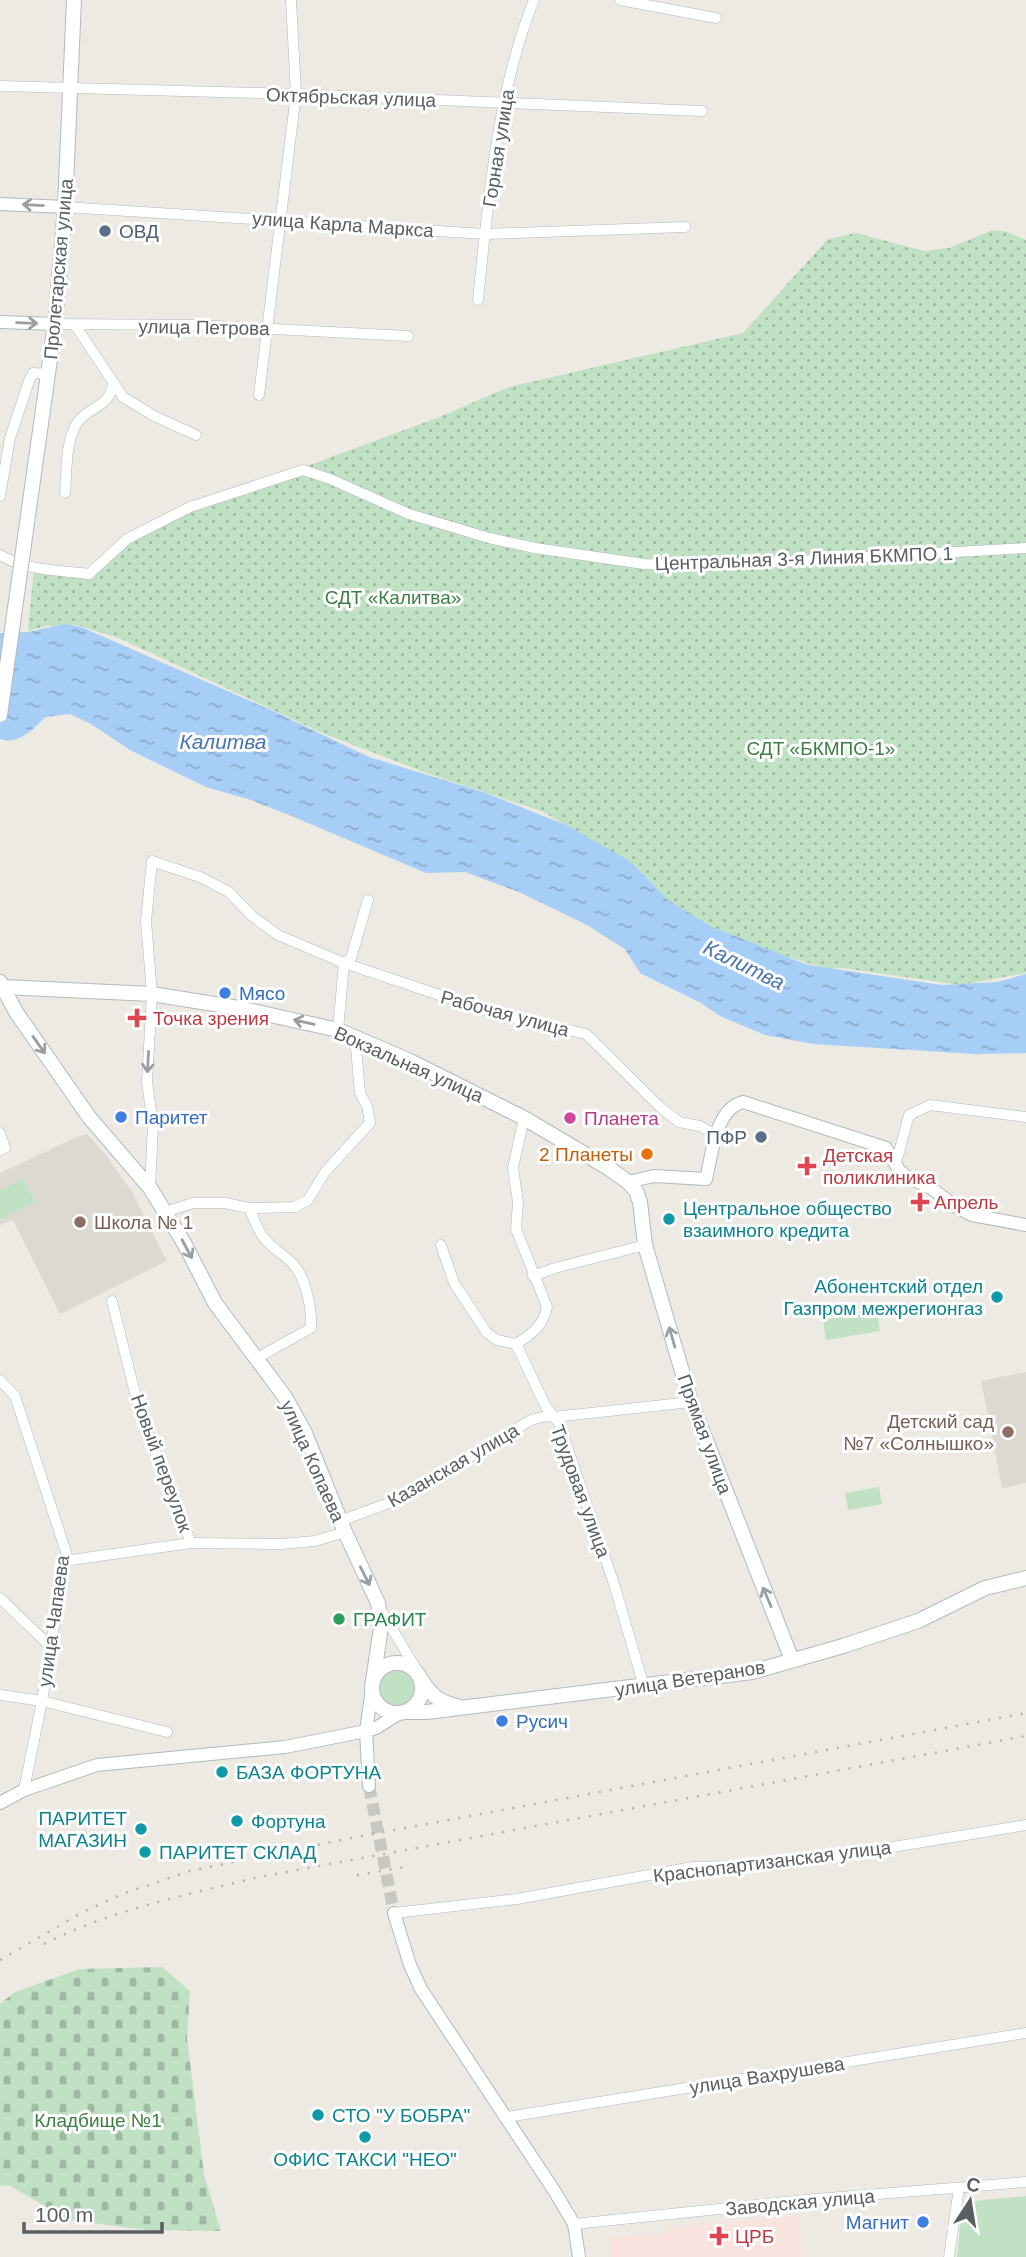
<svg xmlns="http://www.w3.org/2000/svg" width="1026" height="2257" font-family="Arial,sans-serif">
<defs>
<pattern id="cemetery-stones" width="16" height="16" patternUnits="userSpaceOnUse" patternTransform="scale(1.75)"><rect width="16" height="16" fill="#c0e1c3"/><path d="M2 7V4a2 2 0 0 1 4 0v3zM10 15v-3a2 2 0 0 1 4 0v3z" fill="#9fbaa2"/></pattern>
<pattern id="garden-dots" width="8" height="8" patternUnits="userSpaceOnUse" patternTransform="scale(1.75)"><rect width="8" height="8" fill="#c0e1c3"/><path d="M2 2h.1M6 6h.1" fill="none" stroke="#9fbaa2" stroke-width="1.8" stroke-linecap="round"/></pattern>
<pattern id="water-ripples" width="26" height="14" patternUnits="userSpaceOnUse" patternTransform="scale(1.75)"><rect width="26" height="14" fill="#a7cef7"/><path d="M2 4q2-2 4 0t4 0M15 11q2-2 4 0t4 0" fill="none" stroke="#8baacb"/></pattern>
</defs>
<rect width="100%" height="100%" fill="#eceae2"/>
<g fill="#dcd9d0">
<polygon points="87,1134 105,1154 132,1192 167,1261 60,1314 13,1220 0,1225 0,1173 77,1137"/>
<polygon points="1026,1372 1026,1483 1002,1488 981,1381"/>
</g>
<polygon fill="#f8e3df" points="798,2215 803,2257 610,2257 608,2238 665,2233 666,2227"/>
<g fill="#c0e1c3">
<polygon points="23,1179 35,1202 0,1219 0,1190"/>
<polygon points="877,1312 880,1331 826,1340 823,1320"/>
<polygon points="879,1487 882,1504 848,1510 845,1493"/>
<circle cx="398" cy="1688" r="20"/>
<polygon points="1026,2196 1026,2257 957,2257 963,2202"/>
</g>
<polygon fill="url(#cemetery-stones)" points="162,1967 190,1991 187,2038 204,2175 221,2231 147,2230 69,2220 10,2186 0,2186 0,2004 15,1992 80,1969"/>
<polygon fill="url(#garden-dots)" points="993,230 1007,232 1026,240 1026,973 960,985 843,968 827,969 767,950 695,920 644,886 589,841 544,812 429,774 320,732 121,639 77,625 46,626 28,631 34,567 89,573 124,541 242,490 437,418 509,387 743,333 828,239 856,233 924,251 949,248"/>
<path fill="url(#water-ripples)" d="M64,624L81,627L273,711L369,757L486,793L568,826L631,862L669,901L712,927L808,965L942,985L998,982L1026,974V1053L976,1054L813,1044L765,1035L720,1016L701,1003L640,973L625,949L587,925L519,892L465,872L426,873L294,817L251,800L206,787L130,750L91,724L70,714L45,717C34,729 19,745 0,739V633L29,632Z"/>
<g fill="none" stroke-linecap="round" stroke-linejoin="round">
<polyline stroke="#c8c7c2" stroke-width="12" stroke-dasharray="12 6" stroke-linecap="butt" points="369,1786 394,1913"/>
<defs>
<g id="minor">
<polyline points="620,0 716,18"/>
<polyline points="0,86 296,94 702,111"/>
<polyline points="65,207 485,234 685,227"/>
<path d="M478,300C488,202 497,91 534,0"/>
<polyline points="55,324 196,325 408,336"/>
<polyline points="75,325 123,397 154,416 196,435"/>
<polyline points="259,395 296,94 291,0"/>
<path d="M65,493C67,471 65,442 77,423C90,405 108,409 113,385"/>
<polyline points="0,496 10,438 29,381 33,373 48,374"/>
<path d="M0,555C25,571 60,570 89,574L127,539L190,507L303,470L330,479L409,514L489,538L535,548L644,564L710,566L1026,548"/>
<polyline points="338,1030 344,963 351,958 368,900"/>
<polyline points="0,1133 5,1148 0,1150"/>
<polyline points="896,1163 909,1115 930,1105 1026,1117"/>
<polyline points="150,1188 153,1126 147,1082 152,994 146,921 152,861 200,877 229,892 252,916 278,935 344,963 490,1012 586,1034 660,1107 679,1122 700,1126 717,1136"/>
<path d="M249,1208C254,1218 257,1230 264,1238C272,1249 284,1254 293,1264C306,1278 312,1309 311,1328L257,1358"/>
<polyline points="165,1212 193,1203 225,1203 249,1208 295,1207 308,1200 325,1172 370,1123 367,1106 360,1093 355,1037"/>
<polyline points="441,1245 454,1283 487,1333 497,1340 516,1344"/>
<polyline points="533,1276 555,1268 645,1245"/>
<polyline points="112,1301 140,1413 191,1543"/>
<polyline points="516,1344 546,1407 559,1423 615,1587 644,1687"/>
<path d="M516,1344C532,1334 543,1326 547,1307L516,1229L518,1202L513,1168L524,1118"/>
<polyline points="0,1380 15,1396 66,1552 42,1701 24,1790"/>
<polyline points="340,1521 394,1501 420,1487 531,1420 546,1416 554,1417 691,1402"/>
<polyline points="64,1561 191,1543 282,1544 315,1541 345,1532"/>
<polyline points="0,1598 50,1646"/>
<polyline points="381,1610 419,1674"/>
<polyline points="0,1695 42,1701 167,1732"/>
<polyline points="394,1913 517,1899 693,1867 778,1865 838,1856 1026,1825"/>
<polyline points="507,2117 1026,2033"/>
<polyline points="574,2224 816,2199 1026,2182"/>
<polyline points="949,2257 959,2188"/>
</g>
<g id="tertiary">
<polyline points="0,204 65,207"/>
<polyline points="0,322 55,324"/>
<path d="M628,1182L654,1176L706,1179C712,1155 715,1109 743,1102L886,1148L899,1170L907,1177L931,1188L958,1208L972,1215L1026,1225"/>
<polyline points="369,1786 366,1731 372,1689"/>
<polyline points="0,1803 24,1790 97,1765 285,1747 366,1731 376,1728 400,1713"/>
<polyline points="394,1913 410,1965 421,1989 555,2192 574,2224 579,2257"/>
</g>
<g id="secondary">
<polyline points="25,537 55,324 65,207 74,0"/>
<polyline points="0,982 16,1012 89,1117 150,1188 184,1243 215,1303 285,1397 305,1433 345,1532 378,1603 381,1627 373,1681"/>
<polyline points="3,987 152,994 239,1008 338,1030 408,1060 524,1118 610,1169 628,1182 636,1191 640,1202 645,1245 691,1402 792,1660"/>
<circle cx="397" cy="1688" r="25"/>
<path d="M422,1681C432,1696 439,1702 457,1706"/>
<polyline points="405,1712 427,1712 752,1672 843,1646 918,1621 985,1588 1026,1578"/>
</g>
</defs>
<use href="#minor" stroke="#b5b7bb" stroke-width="11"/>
<use href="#tertiary" stroke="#b5b7bb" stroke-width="14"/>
<use href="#secondary" stroke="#b6b8bd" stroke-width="16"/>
<use href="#minor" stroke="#fff" stroke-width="10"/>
<use href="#tertiary" stroke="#fff" stroke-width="12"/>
<use href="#secondary" stroke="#fff" stroke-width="14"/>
<g stroke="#b2b3b3" stroke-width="2.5" stroke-dasharray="2 9" stroke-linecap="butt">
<polyline points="357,1875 411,1866"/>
<path d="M44,1944C111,1910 185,1895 259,1877L1026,1736"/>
<polyline points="0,1960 83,1912 122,1894 190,1871 351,1838 1026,1713"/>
</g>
<defs>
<polyline id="secondary-bridge" points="0,715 25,537"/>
</defs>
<use href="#secondary-bridge" stroke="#b6b8bd" stroke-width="16" stroke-linecap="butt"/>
<use href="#secondary-bridge" stroke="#fff" stroke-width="14"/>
</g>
<defs><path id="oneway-shaft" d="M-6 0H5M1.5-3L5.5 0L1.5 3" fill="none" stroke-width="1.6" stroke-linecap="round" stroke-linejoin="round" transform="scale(1.75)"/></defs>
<g stroke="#9c9ea0">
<use href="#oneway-shaft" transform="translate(33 205) rotate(-177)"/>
<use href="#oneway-shaft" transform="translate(27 323) rotate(2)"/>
<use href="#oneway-shaft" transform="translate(304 1022) rotate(-167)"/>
<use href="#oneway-shaft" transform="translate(39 1045) rotate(55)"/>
<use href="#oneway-shaft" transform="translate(148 1062) rotate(93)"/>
<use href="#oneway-shaft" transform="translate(187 1249) rotate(62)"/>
<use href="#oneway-shaft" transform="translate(672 1337) rotate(-106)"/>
<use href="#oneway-shaft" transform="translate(365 1576) rotate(63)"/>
<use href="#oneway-shaft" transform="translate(767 1597) rotate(-113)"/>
</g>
<g fill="#5c6f8a" stroke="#fff" stroke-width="2.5">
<circle cx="105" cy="231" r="7"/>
<circle cx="761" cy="1137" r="7"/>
</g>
<g fill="#3f7fe0" stroke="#fff" stroke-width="2.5">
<circle cx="225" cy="993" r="7"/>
<circle cx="121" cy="1117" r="7"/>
<circle cx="502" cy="1721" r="7"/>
<circle cx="923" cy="2222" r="7"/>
</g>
<g fill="#e0444e" stroke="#fff" stroke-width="2.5">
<path d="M133.5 1007.5h7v7h7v7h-7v7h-7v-7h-7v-7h7z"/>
<path d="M803.5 1155.5h7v7h7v7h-7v7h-7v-7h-7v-7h7z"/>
<path d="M916.5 1191.5h7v7h7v7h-7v7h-7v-7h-7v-7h7z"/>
<path d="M715.5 2225.5h7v7h7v7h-7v7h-7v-7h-7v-7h7z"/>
</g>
<circle fill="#d1479c" stroke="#fff" stroke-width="2.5" cx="570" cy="1118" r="7"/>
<circle fill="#e8710a" stroke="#fff" stroke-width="2.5" cx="647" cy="1154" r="7"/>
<g fill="#0f9aa8" stroke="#fff" stroke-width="2.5">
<circle cx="669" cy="1219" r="7"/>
<circle cx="997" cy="1297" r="7"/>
<circle cx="222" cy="1772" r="7"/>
<circle cx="237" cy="1821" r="7"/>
<circle cx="141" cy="1829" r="7"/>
<circle cx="145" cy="1852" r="7"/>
<circle cx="318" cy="2115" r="7"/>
<circle cx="365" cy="2137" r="7"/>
</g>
<g fill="#8d6e63" stroke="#fff" stroke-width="2.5">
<circle cx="80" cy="1222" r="7"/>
<circle cx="1008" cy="1432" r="7"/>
</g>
<circle fill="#2e9e5b" stroke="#fff" stroke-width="2.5" cx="339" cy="1619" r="7"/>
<g text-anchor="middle" stroke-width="6" stroke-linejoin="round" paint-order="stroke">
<g font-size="19" fill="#5a5d61" stroke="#fff">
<text transform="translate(351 97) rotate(2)" y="7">Октябрьская улица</text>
<text transform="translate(498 148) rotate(-81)" y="7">Горная улица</text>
<text transform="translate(343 224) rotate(4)" y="7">улица Карла Маркса</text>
<text transform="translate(58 269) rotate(-85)" y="7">Пролетарская улица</text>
<text transform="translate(204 327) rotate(1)" y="7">улица Петрова</text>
<text transform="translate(804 558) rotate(-2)" y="7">Центральная 3-я Линия БКМПО 1</text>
<text transform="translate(505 1013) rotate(15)" y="7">Рабочая улица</text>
<text transform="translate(409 1064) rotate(24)" y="7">Вокзальная улица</text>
<text transform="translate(705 1434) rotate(70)" y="7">Прямая улица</text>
<text transform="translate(313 1461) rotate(66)" y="7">улица Копаева</text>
<text transform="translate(162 1463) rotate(70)" y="7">Новый переулок</text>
<text transform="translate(453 1465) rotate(-30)" y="7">Казанская улица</text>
<text transform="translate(581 1491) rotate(70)" y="7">Трудовая улица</text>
<text transform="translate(53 1621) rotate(-82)" y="7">улица Чапаева</text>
<text transform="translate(690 1678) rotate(-9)" y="7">улица Ветеранов</text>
<text transform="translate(772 1861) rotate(-7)" y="7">Краснопартизанская улица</text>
<text transform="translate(767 2075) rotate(-9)" y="7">улица Вахрушева</text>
<text transform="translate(800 2202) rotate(-5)" y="7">Заводская улица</text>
</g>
<g font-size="19" fill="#4e5e75" stroke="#fff" text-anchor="start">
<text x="119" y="238">ОВД</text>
<text x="747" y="1144" text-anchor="end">ПФР</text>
</g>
<g font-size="19" fill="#3c7f44" stroke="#fff">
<text x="393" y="604">СДТ «Калитва»</text>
<text x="821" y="755">СДТ «БКМПО-1»</text>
<text x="98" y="2127">Кладбище №1</text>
</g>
<g font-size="19" fill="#366cbe" stroke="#fff" text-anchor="start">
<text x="239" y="1000">Мясо</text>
<text x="135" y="1124">Паритет</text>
<text x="516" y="1728">Русич</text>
<text x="909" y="2229" text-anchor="end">Магнит</text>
</g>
<g font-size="19" fill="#be3a42" stroke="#fff" text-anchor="start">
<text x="153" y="1025">Точка зрения</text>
<text x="823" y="1162">Детская<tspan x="823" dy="22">поликлиника</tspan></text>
<text x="934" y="1209">Апрель</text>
<text x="735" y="2243">ЦРБ</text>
</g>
<g font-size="19" fill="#b23c85" stroke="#fff" text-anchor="start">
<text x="584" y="1125">Планета</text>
</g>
<g font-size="19" fill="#c56008" stroke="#fff" text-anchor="end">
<text x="633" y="1161">2 Планеты</text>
</g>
<g font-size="19" fill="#0d838f" stroke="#fff" text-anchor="start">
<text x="683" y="1215">Центральное общество<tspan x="683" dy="22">взаимного кредита</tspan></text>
<text x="983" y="1293" text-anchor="end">Абонентский отдел<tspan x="983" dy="22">Газпром межрегионгаз</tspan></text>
<text x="236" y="1779">БАЗА ФОРТУНА</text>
<text x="127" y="1825" text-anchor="end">ПАРИТЕТ<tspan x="127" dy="22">МАГАЗИН</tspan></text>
<text x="251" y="1828">Фортуна</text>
<text x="159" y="1859">ПАРИТЕТ СКЛАД</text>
<text x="332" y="2122">СТО "У БОБРА"</text>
<text x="365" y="2166" text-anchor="middle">ОФИС ТАКСИ "НЕО"</text>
</g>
<g font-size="19" fill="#785e54" stroke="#fff" text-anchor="start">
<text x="94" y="1229">Школа № 1</text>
<text x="994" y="1428" text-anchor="end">Детский сад<tspan x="994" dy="22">№7 «Солнышко»</tspan></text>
</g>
<g font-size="19" fill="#27864d" stroke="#fff" text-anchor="start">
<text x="353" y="1626">ГРАФИТ</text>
</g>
<g font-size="21" font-style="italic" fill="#4a73af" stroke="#fff">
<text x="223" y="749">Калитва</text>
<text transform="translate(744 965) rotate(26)" y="7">Калитва</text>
</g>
</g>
<g transform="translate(970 2201) rotate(12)" stroke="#ffffff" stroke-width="5" paint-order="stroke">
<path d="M0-5L12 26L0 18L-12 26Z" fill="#5a5d61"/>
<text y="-10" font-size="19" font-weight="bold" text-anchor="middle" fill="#5a5d61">С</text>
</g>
<path d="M24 2222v10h138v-10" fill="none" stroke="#5a5d61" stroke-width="3.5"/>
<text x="35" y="2222" font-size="21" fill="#5a5d61" stroke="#ffffff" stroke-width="5" paint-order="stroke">100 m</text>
</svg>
